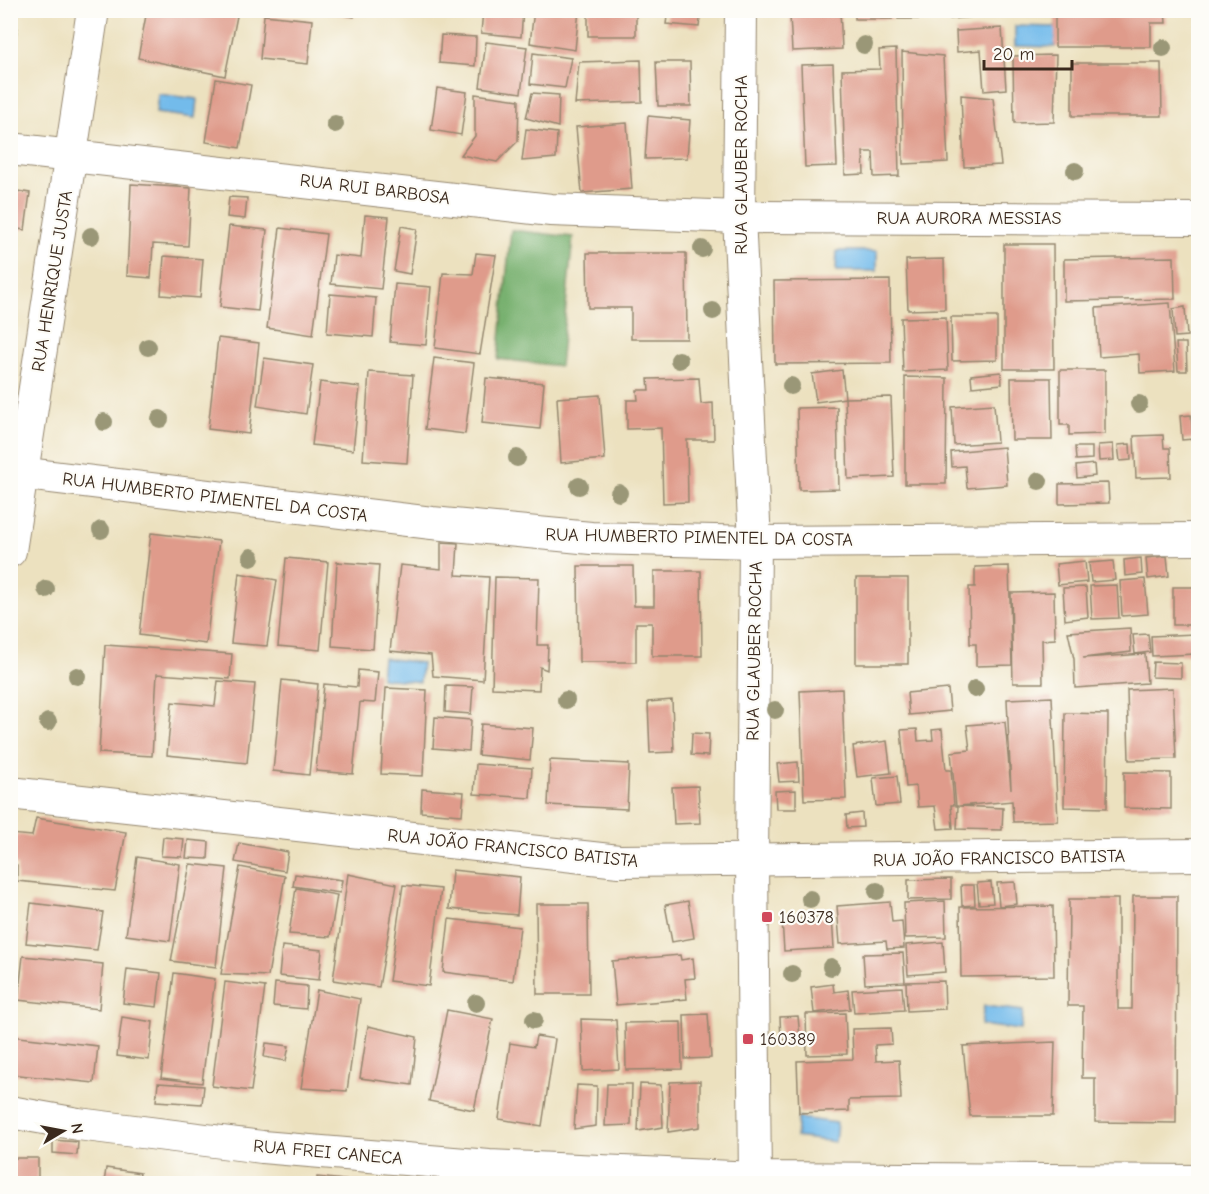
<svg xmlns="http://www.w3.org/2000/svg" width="1209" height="1194" font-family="'Comic Neue',sans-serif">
<rect width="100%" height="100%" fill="#fdfcf7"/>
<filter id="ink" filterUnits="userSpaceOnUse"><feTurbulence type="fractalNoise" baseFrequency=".0167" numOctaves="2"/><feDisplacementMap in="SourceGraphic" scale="12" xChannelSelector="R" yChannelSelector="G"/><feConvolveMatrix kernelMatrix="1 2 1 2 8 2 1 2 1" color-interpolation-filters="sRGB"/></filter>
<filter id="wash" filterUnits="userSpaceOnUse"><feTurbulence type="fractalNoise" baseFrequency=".008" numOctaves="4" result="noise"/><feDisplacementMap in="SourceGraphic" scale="24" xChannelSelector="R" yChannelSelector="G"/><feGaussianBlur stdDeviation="1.35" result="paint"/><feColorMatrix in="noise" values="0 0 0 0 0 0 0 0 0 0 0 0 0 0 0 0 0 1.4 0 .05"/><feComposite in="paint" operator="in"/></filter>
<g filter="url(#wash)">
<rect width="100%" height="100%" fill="#ece1bf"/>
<polygon fill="#78b16f" stroke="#5a6e46" stroke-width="1.5" points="511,230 573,237 560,366 498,359"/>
<g fill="#73bbeb" stroke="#577284" stroke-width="1.5">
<polygon points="1015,26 1056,27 1055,47 1015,46"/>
<polygon points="158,94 197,99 195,118 156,113"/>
<polygon points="837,251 877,251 877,271 836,271"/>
<polygon points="383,658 422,663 420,682 381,678"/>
<polygon points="984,1006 1023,1011 1021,1030 981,1025"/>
<polygon points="798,1118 837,1123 835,1142 796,1137"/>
</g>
<g id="blocks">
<g fill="#df9b8b">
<polygon points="147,10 208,10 237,16 225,76 138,58"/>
<polygon points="314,10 355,10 354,17"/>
<polygon points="483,10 523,10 521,37 481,33"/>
<polygon points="534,10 579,10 575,50 530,43"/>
<rect x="588" y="10" width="48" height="26"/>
<polygon points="668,10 701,10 699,27 666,24"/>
<polygon points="776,10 840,10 842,49 792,51 790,16 776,16"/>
<rect x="855" y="10" width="37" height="9"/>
<polygon points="898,10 942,10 943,19 898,19"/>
<polygon points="950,10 1000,10 1001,15 950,19"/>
<polygon points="1055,10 1165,10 1166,23 1151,23 1151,47 1055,47"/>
<polygon points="264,15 312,20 308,64 260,59"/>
<polygon points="10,28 17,29 12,67 10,67"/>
<polygon points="1002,28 1006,89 984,91 981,50 957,52 956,31"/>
<polygon points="441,35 476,37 475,66 439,63"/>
<polygon points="486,42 527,47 521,93 480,87"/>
<polygon points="896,49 899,176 874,177 873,152 863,152 864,174 845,175 842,70 880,69 879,50"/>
<polygon points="902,52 943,56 948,162 903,164"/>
<polygon points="533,53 571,58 565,88 530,84"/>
<polygon points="1056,55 1054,122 1014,123 1013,56"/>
<polygon points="641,60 642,102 575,104 579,62"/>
<polygon points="656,62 690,62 691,106 658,106"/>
<polygon points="1072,63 1161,63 1162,116 1072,116"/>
<polygon points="833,64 837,166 805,167 801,65"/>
<polygon points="216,79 251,85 240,148 206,142"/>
<polygon points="437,88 467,92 461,135 431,130"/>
<polygon points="532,93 559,95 558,127 526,118"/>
<polygon points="475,94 519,100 518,141 497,162 461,155 475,136"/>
<polygon points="961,95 993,98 1001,165 964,167"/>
<polygon points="648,116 690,120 687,158 645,159"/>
<polygon points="627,123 632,189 582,193 576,127"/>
<polygon points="526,129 557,133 556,158 522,161"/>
<polygon points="131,184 191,188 188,246 153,244 151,278 127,276"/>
<polygon points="10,190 30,193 25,230 10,228"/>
<polygon points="229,197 247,198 245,219 227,217"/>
<polygon points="365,215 389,217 381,289 331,284 334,255 361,258"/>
<polygon points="229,226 267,230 258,311 220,307"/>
<polygon points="401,226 417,229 410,274 394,271"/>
<polygon points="280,228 326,234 313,335 267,328"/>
<polygon points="1004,244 1053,244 1054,369 1004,369"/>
<polygon points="476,253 496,255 480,354 435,348 443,273 473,274"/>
<polygon points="587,253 686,253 687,339 631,339 631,308 588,308"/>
<polygon points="164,256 203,259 200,298 161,295"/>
<polygon points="1174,257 1175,299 1064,301 1064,259"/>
<polygon points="944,259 945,309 908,310 906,260"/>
<polygon points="890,280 891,363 775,364 774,281"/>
<polygon points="395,284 431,287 426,345 390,342"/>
<polygon points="330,294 376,298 373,337 327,333"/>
<polygon points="1170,303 1175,371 1140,373 1139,354 1099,357 1096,308"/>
<polygon points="1185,307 1187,336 1175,337 1173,309"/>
<polygon points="946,317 948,370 903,372 901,318"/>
<polygon points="951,317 997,317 997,360 952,361"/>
<polygon points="218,338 259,343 249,434 208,429"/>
<polygon points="1176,343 1186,343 1187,371 1178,371"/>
<polygon points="264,358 313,365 306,414 257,406"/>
<polygon points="434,358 474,363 465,434 425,429"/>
<polygon points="842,370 845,398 816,402 812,374"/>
<polygon points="1060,370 1105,370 1105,434 1069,435 1069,425 1060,425"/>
<polygon points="369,372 413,375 407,463 363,460"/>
<polygon points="1001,372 1002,384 972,387 971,375"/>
<polygon points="905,377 947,378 946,484 905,484"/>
<polygon points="486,378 544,383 540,429 482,423"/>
<polygon points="699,378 701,404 713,403 714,440 687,440 688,502 663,503 661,428 627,429 627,400 638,400 637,390 649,390 648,379"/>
<polygon points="1011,378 1051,378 1052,440 1012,440"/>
<polygon points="320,382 360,387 353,450 312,445"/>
<polygon points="600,395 605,459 561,463 557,398"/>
<polygon points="891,397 894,477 848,479 845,398"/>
<polygon points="994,404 997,442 954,445 952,407"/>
<polygon points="837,407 839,489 799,490 797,408"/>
<polygon points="1191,415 1193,439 1182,440 1180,416"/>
<polygon points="1163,435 1164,448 1170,448 1171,477 1136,478 1134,436"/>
<polygon points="1113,444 1114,460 1099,461 1098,445"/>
<polygon points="1130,444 1131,460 1120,461 1118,445"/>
<polygon points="1004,447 1007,485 967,488 965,466 952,467 951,452"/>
<polygon points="1075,447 1092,447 1092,459 1076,460"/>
<polygon points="1094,464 1095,476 1077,478 1076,466"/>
<polygon points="1108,483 1109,503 1059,504 1059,484"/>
<polygon points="151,533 219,541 206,644 139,635"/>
<polygon points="441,542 458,543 456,575 489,577 483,680 433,676 431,655 390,651 400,565 441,569"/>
<polygon points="1167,556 1169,576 1148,579 1146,558"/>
<polygon points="286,558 328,562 320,650 278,646"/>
<polygon points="1141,558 1142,574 1125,576 1124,560"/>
<polygon points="1085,561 1087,582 1058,585 1056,564"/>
<polygon points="1113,561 1115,580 1091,582 1089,563"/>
<polygon points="337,562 379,565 373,649 332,646"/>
<polygon points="578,566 633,566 634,606 654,606 654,571 701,571 702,656 652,656 652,623 636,623 636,662 579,662"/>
<polygon points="1009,566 1012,665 976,666 976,644 970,644 969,587 975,587 975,567"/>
<polygon points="239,573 277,580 267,646 231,643"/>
<polygon points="495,577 539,578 537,645 548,645 547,670 540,667 539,690 492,688"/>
<rect x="856" y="578" width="52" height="86"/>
<polygon points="1145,579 1148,614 1122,616 1120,581"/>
<polygon points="1117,585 1119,618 1092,619 1090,586"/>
<polygon points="1086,587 1088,617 1065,620 1063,588"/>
<rect x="1173" y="587" width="24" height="38"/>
<polygon points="1054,592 1055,639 1042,640 1043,683 1013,683 1011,593"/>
<polygon points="1130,628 1131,652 1083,658 1145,654 1147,683 1075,688 1074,659 1068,632"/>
<polygon points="1148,634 1150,652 1135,654 1133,635"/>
<polygon points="1195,634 1196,654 1152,656 1151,636"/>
<polygon points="105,645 232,654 230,679 157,674 152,756 99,753"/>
<polygon points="1153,662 1181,663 1181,678 1152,677"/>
<polygon points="358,670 378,672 375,703 360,702 353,774 316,771 324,684 357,687"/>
<polygon points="282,680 318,684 309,775 273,771"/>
<polygon points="218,681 255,684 247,763 167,755 172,702 215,706"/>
<polygon points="446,686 473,687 471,714 445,712"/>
<polygon points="386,688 427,690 423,776 381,774"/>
<polygon points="1173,688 1176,759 1129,760 1127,690"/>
<polygon points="842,689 846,799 804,800 800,691"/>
<polygon points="948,689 950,711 909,715 907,693"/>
<polygon points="1052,697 1058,821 1013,822 1012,801 959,806 1003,808 1002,830 957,829 958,806 956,806 951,752 970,750 967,725 1005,722 1011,789 1007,699"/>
<polygon points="672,700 674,752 650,753 648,702"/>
<polygon points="1065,713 1108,714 1107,808 1064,807"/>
<polygon points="435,717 471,720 469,751 433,748"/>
<polygon points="481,724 533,728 530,760 478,755"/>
<polygon points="917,729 918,741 933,740 932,730 942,729 946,770 951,770 954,805 951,805 953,828 938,829 935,806 918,807 916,786 906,787 901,730"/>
<polygon points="692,733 709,734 708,756 691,755"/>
<polygon points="887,741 891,773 857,777 853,746"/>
<polygon points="550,760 629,764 627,809 548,805"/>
<polygon points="798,762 799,781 779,782 777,764"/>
<polygon points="476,764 532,768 530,798 474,794"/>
<polygon points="1124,772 1171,773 1171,809 1124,808"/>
<polygon points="897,776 900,804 876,806 873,778"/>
<polygon points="698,786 700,823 674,824 672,787"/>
<polygon points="422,789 464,792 462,815 421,812"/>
<polygon points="796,790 796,809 776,809 775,791"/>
<polygon points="862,813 863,827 847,828 846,815"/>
<polygon points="36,818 126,832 115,891 17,881 17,865 10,863 10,834 32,836"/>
<polygon points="163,837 184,839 182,857 161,856"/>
<polygon points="188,840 209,842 208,859 186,858"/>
<polygon points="239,843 288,852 285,871 235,862"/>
<polygon points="137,857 180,864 170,941 126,935"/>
<polygon points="190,864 227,868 216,967 171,961"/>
<polygon points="240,867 285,876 268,976 221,974"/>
<polygon points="452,870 520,877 517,915 449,909"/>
<polygon points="295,874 342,880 340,893 293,886"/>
<polygon points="348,874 397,884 379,987 333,980"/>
<polygon points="951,879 951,899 908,900 908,880"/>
<polygon points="991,882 993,903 979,904 977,883"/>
<polygon points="1015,882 1017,904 999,906 997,883"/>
<polygon points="403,885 441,889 429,986 389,981"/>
<polygon points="961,885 974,885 975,905 962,906"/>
<polygon points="296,888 337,895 330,937 289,934"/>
<polygon points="1133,896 1177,896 1176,1123 1095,1122 1095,1078 1082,1078 1083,1006 1068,1006 1069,899 1118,899 1118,1009 1132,1009"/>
<polygon points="688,901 694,938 672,942 665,905"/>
<polygon points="945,901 946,937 905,938 904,903"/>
<polygon points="890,902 892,922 902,921 904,948 887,949 886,941 840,944 837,906"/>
<polygon points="31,903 103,912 97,950 26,943"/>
<polygon points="536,904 588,904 589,994 537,994"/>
<polygon points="1053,906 1054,976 961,977 960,907"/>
<polygon points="832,917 834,948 784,951 782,920"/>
<polygon points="449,919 520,927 513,981 443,972"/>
<polygon points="943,942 945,972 908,975 906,945"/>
<polygon points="282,946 322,950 319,980 279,976"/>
<polygon points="903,953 905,982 865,984 863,954"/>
<polygon points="680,955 681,960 693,958 695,978 685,979 687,999 616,1005 612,961"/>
<polygon points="23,956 103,964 99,1009 18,1000"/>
<polygon points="127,969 161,973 157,1007 123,1003"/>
<polygon points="174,973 215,979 202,1083 161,1078"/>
<polygon points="944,981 945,1009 907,1011 906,982"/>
<polygon points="225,982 265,987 251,1091 212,1086"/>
<polygon points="275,983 307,986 306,1009 273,1006"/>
<polygon points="833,984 834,992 848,990 850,1009 814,1013 811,987"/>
<polygon points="902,987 904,1010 854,1013 852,990"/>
<polygon points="317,990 360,999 347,1091 301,1088"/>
<polygon points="447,1010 493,1019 474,1110 429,1101"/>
<polygon points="845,1013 847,1054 807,1055 806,1014"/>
<polygon points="708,1014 711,1058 685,1059 684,1015"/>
<polygon points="798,1016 800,1038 781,1040 780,1017"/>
<polygon points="122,1017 153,1022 149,1060 117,1056"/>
<polygon points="581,1019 616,1020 619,1069 583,1071"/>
<polygon points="681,1022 682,1069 626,1070 625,1023"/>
<polygon points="368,1026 417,1037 412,1085 360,1078"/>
<polygon points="891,1028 892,1044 875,1045 876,1061 899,1060 901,1099 849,1100 849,1111 799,1113 797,1061 853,1059 852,1029"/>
<polygon points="10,1036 98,1046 94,1083 10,1074"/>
<polygon points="536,1036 555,1039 542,1126 499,1119 510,1043 534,1047"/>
<polygon points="1055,1042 1053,1116 970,1116 963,1046"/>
<polygon points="266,1043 289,1046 286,1061 264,1057"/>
<polygon points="700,1081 700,1127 668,1132 670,1082"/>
<polygon points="158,1083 204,1086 202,1104 156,1101"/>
<polygon points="607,1084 632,1084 631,1125 605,1126"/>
<polygon points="640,1084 661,1085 663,1127 638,1131"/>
<polygon points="577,1085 597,1086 596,1126 574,1129"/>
<polygon points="53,1140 78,1142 77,1155 53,1153"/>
<rect x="10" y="1158" width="28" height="26"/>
<polygon points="106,1168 140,1173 138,1184 104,1184"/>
<polygon points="317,1177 361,1182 361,1184 317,1184"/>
</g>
</g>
</g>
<g filter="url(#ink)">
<use href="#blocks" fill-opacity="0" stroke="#94866e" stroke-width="1.5"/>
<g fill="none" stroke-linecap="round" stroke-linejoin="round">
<defs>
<g id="street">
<polyline points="741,10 739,217 755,542 752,861 755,1184"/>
<polyline points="10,149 551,210 739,217 1198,219"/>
<polyline points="10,472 432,523 591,538 755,542 1198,539"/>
<polyline points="10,551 93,10"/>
<polyline points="10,793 619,861 1198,855"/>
<polyline points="10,1112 78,1124 262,1147 489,1166 755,1178 1198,1181"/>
</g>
</defs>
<use href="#street" stroke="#94866e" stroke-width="34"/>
<use href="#street" stroke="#fff" stroke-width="32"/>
</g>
<g fill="#9a9777">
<circle cx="864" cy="45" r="9"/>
<circle cx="1163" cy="48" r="9"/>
<circle cx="335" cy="124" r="9"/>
<circle cx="1075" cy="171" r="9"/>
<circle cx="91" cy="236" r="9"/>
<circle cx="702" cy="249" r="9"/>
<circle cx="713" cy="311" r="9"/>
<circle cx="148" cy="347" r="9"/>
<circle cx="679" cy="360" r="9"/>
<circle cx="791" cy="386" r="9"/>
<circle cx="1139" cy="404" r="9"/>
<circle cx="160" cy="419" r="9"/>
<circle cx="104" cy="422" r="9"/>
<circle cx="517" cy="458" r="9"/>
<circle cx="1039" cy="481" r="9"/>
<circle cx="579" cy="486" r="9"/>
<circle cx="619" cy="493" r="9"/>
<circle cx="101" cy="530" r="9"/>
<circle cx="251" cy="557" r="9"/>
<circle cx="46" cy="589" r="9"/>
<circle cx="77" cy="676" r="9"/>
<circle cx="975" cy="689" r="9"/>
<circle cx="566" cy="700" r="9"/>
<circle cx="775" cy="710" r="9"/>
<circle cx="48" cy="722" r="9"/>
<circle cx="877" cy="891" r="9"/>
<circle cx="810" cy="899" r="9"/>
<circle cx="831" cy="967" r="9"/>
<circle cx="792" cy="974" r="9"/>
<circle cx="476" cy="1003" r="9"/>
<circle cx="534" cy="1020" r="9"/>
</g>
</g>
<g fill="#d1495b" stroke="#fdfcf7" stroke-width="2">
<rect x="761" y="911" width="12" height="12" rx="3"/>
<rect x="742" y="1033" width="12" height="12" rx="3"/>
</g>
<g text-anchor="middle" stroke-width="4.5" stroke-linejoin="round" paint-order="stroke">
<g font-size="18" fill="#3b2a1e" stroke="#fdfcf7">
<text transform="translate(741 165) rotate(-90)" y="6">RUA GLAUBER ROCHA</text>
<text transform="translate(375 189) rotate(7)" y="6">RUA RUI BARBOSA</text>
<text x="969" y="224">RUA AURORA MESSIAS</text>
<text transform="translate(52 281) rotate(-81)" y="6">RUA HENRIQUE JUSTA</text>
<text transform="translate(215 497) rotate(7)" y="6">RUA HUMBERTO PIMENTEL DA COSTA</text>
<text transform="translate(699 537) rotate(1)" y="6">RUA HUMBERTO PIMENTEL DA COSTA</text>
<text transform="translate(754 651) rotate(-89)" y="6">RUA GLAUBER ROCHA</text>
<text transform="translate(513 848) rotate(6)" y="6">RUA JOÃO FRANCISCO BATISTA</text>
<text transform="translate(999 858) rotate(-1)" y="6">RUA JOÃO FRANCISCO BATISTA</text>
<text transform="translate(328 1152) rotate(5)" y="6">RUA FREI CANECA</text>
</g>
<g font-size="18" fill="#3b2a1e" stroke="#fdfcf7" text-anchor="start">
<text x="779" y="923">160378</text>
<text x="760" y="1045">160389</text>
</g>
</g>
<rect width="1209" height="1194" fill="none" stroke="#fdfcf7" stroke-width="36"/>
<g transform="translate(63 1131) rotate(80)" stroke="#fdfcf7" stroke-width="4.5" paint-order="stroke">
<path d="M0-4.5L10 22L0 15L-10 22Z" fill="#3b2a1e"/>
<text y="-9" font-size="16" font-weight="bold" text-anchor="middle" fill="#3b2a1e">N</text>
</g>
<path d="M984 60v9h88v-9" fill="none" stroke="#3b2a1e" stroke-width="3"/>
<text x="993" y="60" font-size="18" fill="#3b2a1e" stroke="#fdfcf7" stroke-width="4.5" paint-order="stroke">20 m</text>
</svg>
